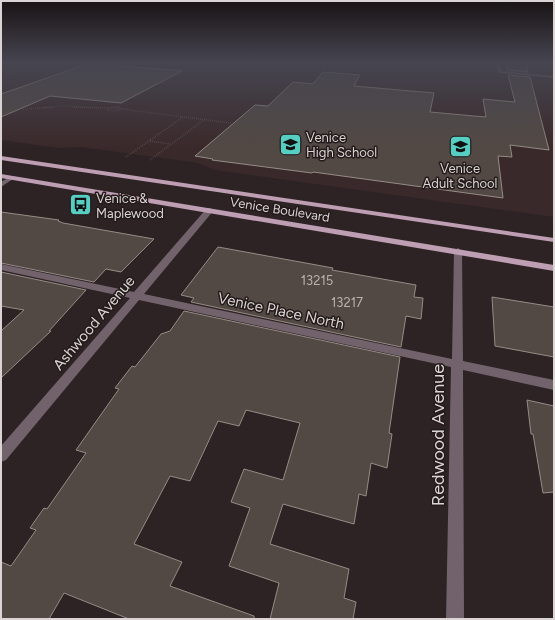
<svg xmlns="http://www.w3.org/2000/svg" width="555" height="620" font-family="Figtree,sans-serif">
<rect width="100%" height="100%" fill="#2d2324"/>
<polygon fill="#3a292a" points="1,63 554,63 554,217 215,170 198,163 81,147 59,148 1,140"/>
<g fill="#3f331b">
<path d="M1,63H52C33,69 21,74 1,72Z"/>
<polygon points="241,63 287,63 315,65 365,63 351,66 347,71"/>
</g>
<g fill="#524944" stroke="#968c86">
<polygon points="90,63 182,71 121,103 50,96 1,117 1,94"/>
<polygon points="505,63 526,63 528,72 507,70"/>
<polygon points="323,72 360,75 354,86 434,93 430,112 474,116 486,117 483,99 515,102 508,75 530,77 549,150 510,145 512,157 498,156 503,198 313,172 312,173 212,160 213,159 195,156 255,105 268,106 293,82 313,84"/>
<polygon points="1,212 59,220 58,221 63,223 154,239 121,272 106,269 94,282 1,263"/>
<polygon points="218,247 333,268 332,270 416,285 414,297 423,298 421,319 406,316 401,347 191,302 194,298 181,295"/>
<polygon points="1,272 86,290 49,331 51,331 1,378 1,331 24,310 1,306"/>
<polygon points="492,297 554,307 554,357 495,346"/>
<polygon points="184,311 400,357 389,433 392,434 387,468 371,463 366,496 359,494 354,524 283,504 270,544 349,569 344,598 356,602 353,619 270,619 279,583 229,566 250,508 231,502 244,469 283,480 300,423 246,410 239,426 218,421 190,481 170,476 134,544 182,562 170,586 254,616 254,619 129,619 64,593 49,619 1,619 1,562 11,566 36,530 30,528 44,508 47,509 86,453 76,450 119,389 115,388 132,366 135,367 161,334 170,331"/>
<polygon points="527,400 554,406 554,492 543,493 533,434 531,434"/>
</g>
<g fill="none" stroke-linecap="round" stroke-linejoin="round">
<g stroke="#685f60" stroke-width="1" stroke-dasharray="0.5 1.5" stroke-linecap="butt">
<polyline points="42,108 62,106 98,108"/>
<polyline points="112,108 120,108"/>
</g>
<g stroke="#685f60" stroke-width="1.5" stroke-dasharray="0.5 1.5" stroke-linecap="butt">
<polyline points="74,107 109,108"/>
<polygon points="113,107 119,107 121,109 114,111 107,110"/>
<polyline points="23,109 55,107"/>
<polyline points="121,109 231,123"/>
<polyline points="150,141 170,144"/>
<polyline points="126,157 183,117"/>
<polyline points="150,160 205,119"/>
</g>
<g fill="#72626c" fill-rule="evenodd">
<polygon points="495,63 499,63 502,71 554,76 554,78 499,73"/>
<polygon points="11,176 16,177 1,187 1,182"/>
<polygon points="207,208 210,208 214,210 144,294 452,359 454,251 458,248 462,251 463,361 554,380 554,390 463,370 464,619 446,619 451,367 139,300 6,460 1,462 1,446 130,298 1,270 1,264 134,292"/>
</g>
<g fill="#be9eb2" fill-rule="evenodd">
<polygon points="1,156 554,238 554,242 1,160"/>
<polygon points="1,174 554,265 554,271 1,178"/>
</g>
</g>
<linearGradient id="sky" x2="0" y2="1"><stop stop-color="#191314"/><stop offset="0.42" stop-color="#464550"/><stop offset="1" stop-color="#464550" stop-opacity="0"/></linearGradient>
<rect width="555" height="149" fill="url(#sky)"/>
<defs>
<symbol id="school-square" viewBox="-11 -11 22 22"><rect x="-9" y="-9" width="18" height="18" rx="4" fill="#57cec2" stroke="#231a1a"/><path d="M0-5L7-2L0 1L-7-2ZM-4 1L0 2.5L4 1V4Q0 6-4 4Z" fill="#111"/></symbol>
<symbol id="bus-square" viewBox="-11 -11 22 22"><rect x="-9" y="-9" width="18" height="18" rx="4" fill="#57cec2" stroke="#231a1a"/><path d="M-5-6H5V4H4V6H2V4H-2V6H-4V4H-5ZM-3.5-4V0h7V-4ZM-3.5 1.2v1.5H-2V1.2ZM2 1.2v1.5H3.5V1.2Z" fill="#111"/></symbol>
</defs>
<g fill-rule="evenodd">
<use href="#school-square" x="278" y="132" width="25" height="25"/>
<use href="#school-square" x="448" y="134" width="25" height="25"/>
<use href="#bus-square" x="68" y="192" width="25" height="25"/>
</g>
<g text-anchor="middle" stroke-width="3" stroke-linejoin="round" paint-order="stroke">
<g font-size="13" fill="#dbd4d4" stroke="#231a1a" text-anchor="start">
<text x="306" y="142">Venice<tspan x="306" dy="15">High School</tspan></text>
<text x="460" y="173" text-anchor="middle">Venice<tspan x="460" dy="15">Adult School</tspan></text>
<text x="96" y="203">Venice &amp;<tspan x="96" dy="15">Maplewood</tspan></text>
</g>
<g font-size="13" fill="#dbd4d4" stroke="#231a1a">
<text transform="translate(280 209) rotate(9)" y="5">Venice Boulevard</text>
</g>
<g font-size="13" fill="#b9b1b0">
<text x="317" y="285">13215</text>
<text x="347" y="307">13217</text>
</g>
<g font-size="15" fill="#dbd4d4" stroke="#231a1a">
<text transform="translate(281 311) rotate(12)" y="5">Venice Place North</text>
<text transform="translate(94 323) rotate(-50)" y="5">Ashwood Avenue</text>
</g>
<g font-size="18" fill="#dbd4d4" stroke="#231a1a">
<text transform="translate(438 435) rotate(-90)" y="6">Redwood Avenue</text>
</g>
</g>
<rect width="555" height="620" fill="none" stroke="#dbd4d4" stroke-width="4"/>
</svg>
